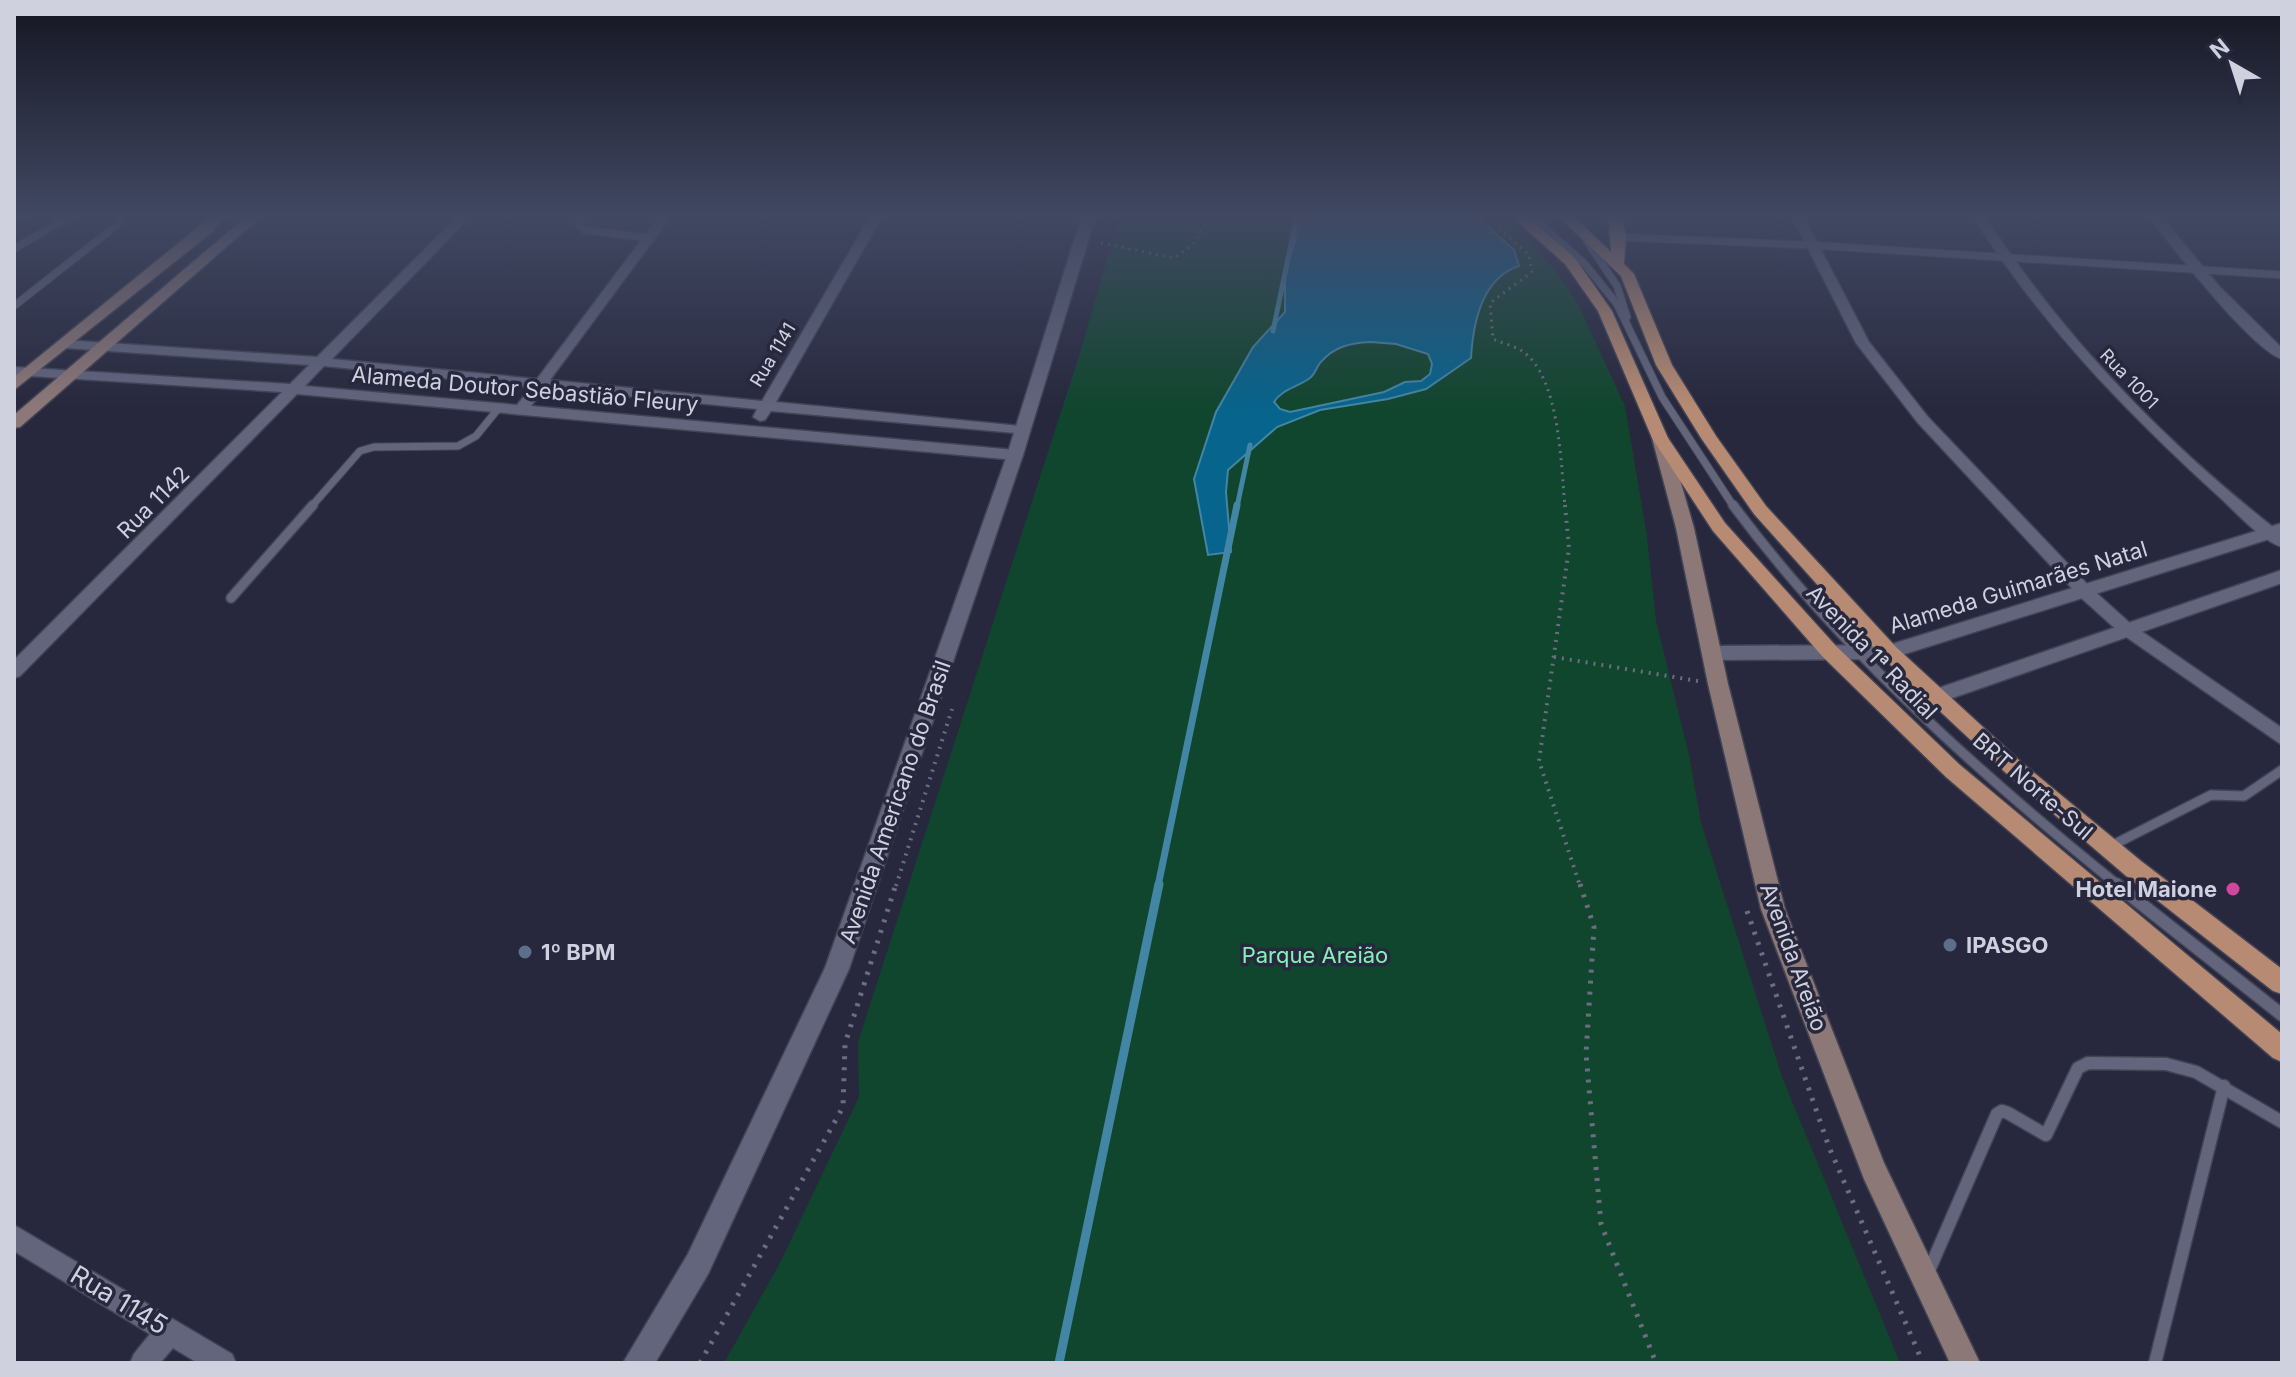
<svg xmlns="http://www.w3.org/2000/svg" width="2296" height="1377" font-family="Inter,sans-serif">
<rect width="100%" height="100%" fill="#27283d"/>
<polygon fill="#11462e" points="1120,215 1500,215 1554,268 1577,302 1625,406 1647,537 1656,621 1689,755 1701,823 1782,1077 1900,1363 724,1363 781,1261 859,1097 858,1042 1078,359"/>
<path fill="#07648c" stroke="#4385a5" stroke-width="2" fill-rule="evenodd" d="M1303,215H1475L1514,250L1519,266C1482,278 1473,323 1471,358L1426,389L1388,399L1320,410L1277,427L1228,470L1226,492L1231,552L1208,555L1194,479L1216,412L1253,347L1285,312V273ZM1371,342L1396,344L1428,354L1432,364L1430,374L1421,381L1405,382L1384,392L1290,412L1280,409L1274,402C1282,389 1298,387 1310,378C1315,374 1316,368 1320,363C1334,346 1351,343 1371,342Z"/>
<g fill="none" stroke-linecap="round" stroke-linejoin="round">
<g stroke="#4385a5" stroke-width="5">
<polyline points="1273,331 1297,215"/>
<polyline points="1237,507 1250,445"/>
</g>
<polyline stroke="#4385a5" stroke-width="7" points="1158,886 1237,505"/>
<polyline stroke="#4385a5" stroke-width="9" points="1059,1363 1159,884"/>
<defs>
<g id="service-far2">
<polyline points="584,215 579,225 585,230 649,238"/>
<polyline points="1530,215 1584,263 1617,304 1662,397 1734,507"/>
<polyline points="1619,237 1810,245 2282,275"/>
<polyline points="1586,240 1617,286 1627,317"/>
<polyline points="14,249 72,215"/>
<polyline points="14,306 117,225 123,215"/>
<polyline points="311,507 360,451 374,447 458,446 476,436 498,409"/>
</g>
<g id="service-far1">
<path d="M1733,505C1840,649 1979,773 2119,886"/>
<polyline points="231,598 313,505"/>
<polyline points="2109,847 2211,795 2244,796 2282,770"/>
</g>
<g id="service">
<polyline points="2116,884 2282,1015"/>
<polyline points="1927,1275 1997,1114 2002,1111 2008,1113 2046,1135 2078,1068 2088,1063 2166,1064 2196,1072 2282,1122"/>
<polyline points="2155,1363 2224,1086"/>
</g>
<g id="minor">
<path d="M459,215H472L332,359L537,379L660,215H672L550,380L762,401L871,215H883L776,402L1021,426L1026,428V434L771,411L765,420L760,421L753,417L757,409L544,388L531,406L1015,450L1023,455L1015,460L297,394L20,676L14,678V660L282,392L14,375V367L290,384L309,365L65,348L58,344L65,340L317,357ZM324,366L531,387L517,405L305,386Z"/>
<polygon points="1791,215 1803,215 1869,342 1928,417 2091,588 2131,624 2282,728 2282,745 2119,632 2079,596 1918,423 1856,343"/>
<path d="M1972,215H1984C2063,337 2167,445 2282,534V547C2261,541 2233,509 2216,494C2123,409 2039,322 1972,215Z"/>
<path d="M2148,215H2160L2219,286L2282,348V359C2251,349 2170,245 2148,215Z"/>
<polygon points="14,1225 232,1354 236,1363 198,1363 173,1348 160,1363 130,1363 134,1354 150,1334 14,1251"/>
</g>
<g id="tertiary">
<polygon points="14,215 31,215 14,223"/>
<polygon points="1082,215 1096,215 1023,455 849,969 708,1274 655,1363 623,1363 688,1254 825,968 1007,455"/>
<polygon points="2282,523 2282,535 1889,659 1714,660 1704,653 1714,646 1889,645"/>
<polygon points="2282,570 2282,583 1941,702 1927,702 1924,697 1927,692"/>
</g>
<g id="secondary">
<polygon points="213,215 227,215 212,232 14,390 14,377"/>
<polygon points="248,215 263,215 20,427 14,428 14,415"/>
<polygon points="1660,433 1668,438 1694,528 1728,684 1785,909 1884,1163 1980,1363 1950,1363 1864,1179 1761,909 1708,684 1676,528 1652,438"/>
</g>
<g id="primary">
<polygon points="1510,215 1525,215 1575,258 1612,311 1668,438 1725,523 1836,646 1960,765 2282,1034 2282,1062 2273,1058 1946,777 1822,656 1713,531 1652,438 1598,311 1565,264"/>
<polygon points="1557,215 1572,215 1611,252 1608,215 1622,215 1626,237 1624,264 1634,274 1672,365 1716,436 1766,506 1896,647 2021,762 2141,861 2282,969 2282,994 2273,991 2125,875 2007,774 1882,657 1754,514 1701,438 1656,365 1621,276"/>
</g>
</defs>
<use href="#service-far2" stroke="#424354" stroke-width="9"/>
<use href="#service-far1" stroke="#424354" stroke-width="12"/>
<use href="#service" stroke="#424354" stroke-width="15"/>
<use href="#minor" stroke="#424354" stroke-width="3"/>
<use href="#tertiary" stroke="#424354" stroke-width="3"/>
<use href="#secondary" stroke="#424354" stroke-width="3"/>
<use href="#primary" stroke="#424354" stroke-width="3"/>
<g stroke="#6c6d80" stroke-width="3" stroke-dasharray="2 5" stroke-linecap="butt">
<path d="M1483,215L1529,255L1532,272L1490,303L1493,339C1502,343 1514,346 1522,351C1560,376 1561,466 1565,507"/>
<polyline points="1101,243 1173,258 1192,246 1212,215"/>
</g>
<g stroke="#6c6d80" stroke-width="4" stroke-dasharray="2 6" stroke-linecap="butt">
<polyline points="1565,505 1569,548 1539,761 1580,886"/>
<polyline points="1554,657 1698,681"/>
<polyline points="896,886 952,709"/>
</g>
<g stroke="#6c6d80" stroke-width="5" stroke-dasharray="3 8" stroke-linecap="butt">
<polyline points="1580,884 1594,927 1586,1054 1601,1224 1656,1363"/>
<polyline points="1747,911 1829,1147 1923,1363"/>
<polyline points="700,1363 843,1107 845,1044 896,884"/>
</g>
<use href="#service-far2" stroke="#63657d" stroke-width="7"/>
<use href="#service-far1" stroke="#63657d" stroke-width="9"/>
<use href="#service" stroke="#63657d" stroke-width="12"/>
<use href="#minor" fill="#63657d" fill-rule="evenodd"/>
<use href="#tertiary" fill="#63657d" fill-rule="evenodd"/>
<use href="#secondary" fill="#8d7878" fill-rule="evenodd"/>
<use href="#primary" fill="#b78b73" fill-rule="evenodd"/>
</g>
<linearGradient id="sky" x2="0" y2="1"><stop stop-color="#151622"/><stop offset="0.53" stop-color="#414862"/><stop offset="1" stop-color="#414862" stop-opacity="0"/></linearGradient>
<rect width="2296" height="408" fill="url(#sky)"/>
<circle fill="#d1479c" stroke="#27283d" stroke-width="3" cx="2233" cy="889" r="8"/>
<g fill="#5c6f8a" stroke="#27283d" stroke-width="3">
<circle cx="1950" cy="945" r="8"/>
<circle cx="525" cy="952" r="8"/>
</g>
<g text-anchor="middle" stroke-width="7" stroke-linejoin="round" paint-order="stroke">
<g font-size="18" fill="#cfd1df" stroke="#27283d">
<text transform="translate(773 355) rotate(-59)" y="6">Rua 1141</text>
<text transform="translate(2129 379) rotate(46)" y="6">Rua 1001</text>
</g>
<g font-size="22" fill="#cfd1df" stroke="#27283d">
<text transform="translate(525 389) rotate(5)" y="8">Alameda Doutor Sebastião Fleury</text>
<text transform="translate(153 502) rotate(-45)" y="8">Rua 1142</text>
<text transform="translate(2018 587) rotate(-17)" y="8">Alameda Guimarães Natal</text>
<text transform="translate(1872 652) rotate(46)" y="8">Avenida 1ª Radial</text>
<text transform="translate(2033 786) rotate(41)" y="8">BRT Norte-Sul</text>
<text transform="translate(895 802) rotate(-71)" y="8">Avenida Americano do Brasil</text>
<text transform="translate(1794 957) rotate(70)" y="8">Avenida Areião</text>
</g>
<g font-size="22" font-weight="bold" fill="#cfd1df" stroke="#27283d" text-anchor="start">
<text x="2217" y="897" text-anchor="end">Hotel Maione</text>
<text x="1966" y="953">IPASGO</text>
<text x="541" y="960">1º BPM</text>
</g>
<g font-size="22" fill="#85f2b9" stroke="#27283d">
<text x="1315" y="963">Parque Areião</text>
</g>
<g font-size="26" fill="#cfd1df" stroke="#27283d">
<text transform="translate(119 1300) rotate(31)" y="9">Rua 1145</text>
</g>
</g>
<rect width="2296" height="1377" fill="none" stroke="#cfd1df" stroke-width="32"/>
<g transform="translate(2232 64) rotate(321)" stroke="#27283d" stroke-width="6" paint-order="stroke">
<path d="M0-6L14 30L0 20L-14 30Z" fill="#cfd1df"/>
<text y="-12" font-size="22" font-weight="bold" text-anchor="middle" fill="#cfd1df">N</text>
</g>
</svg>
